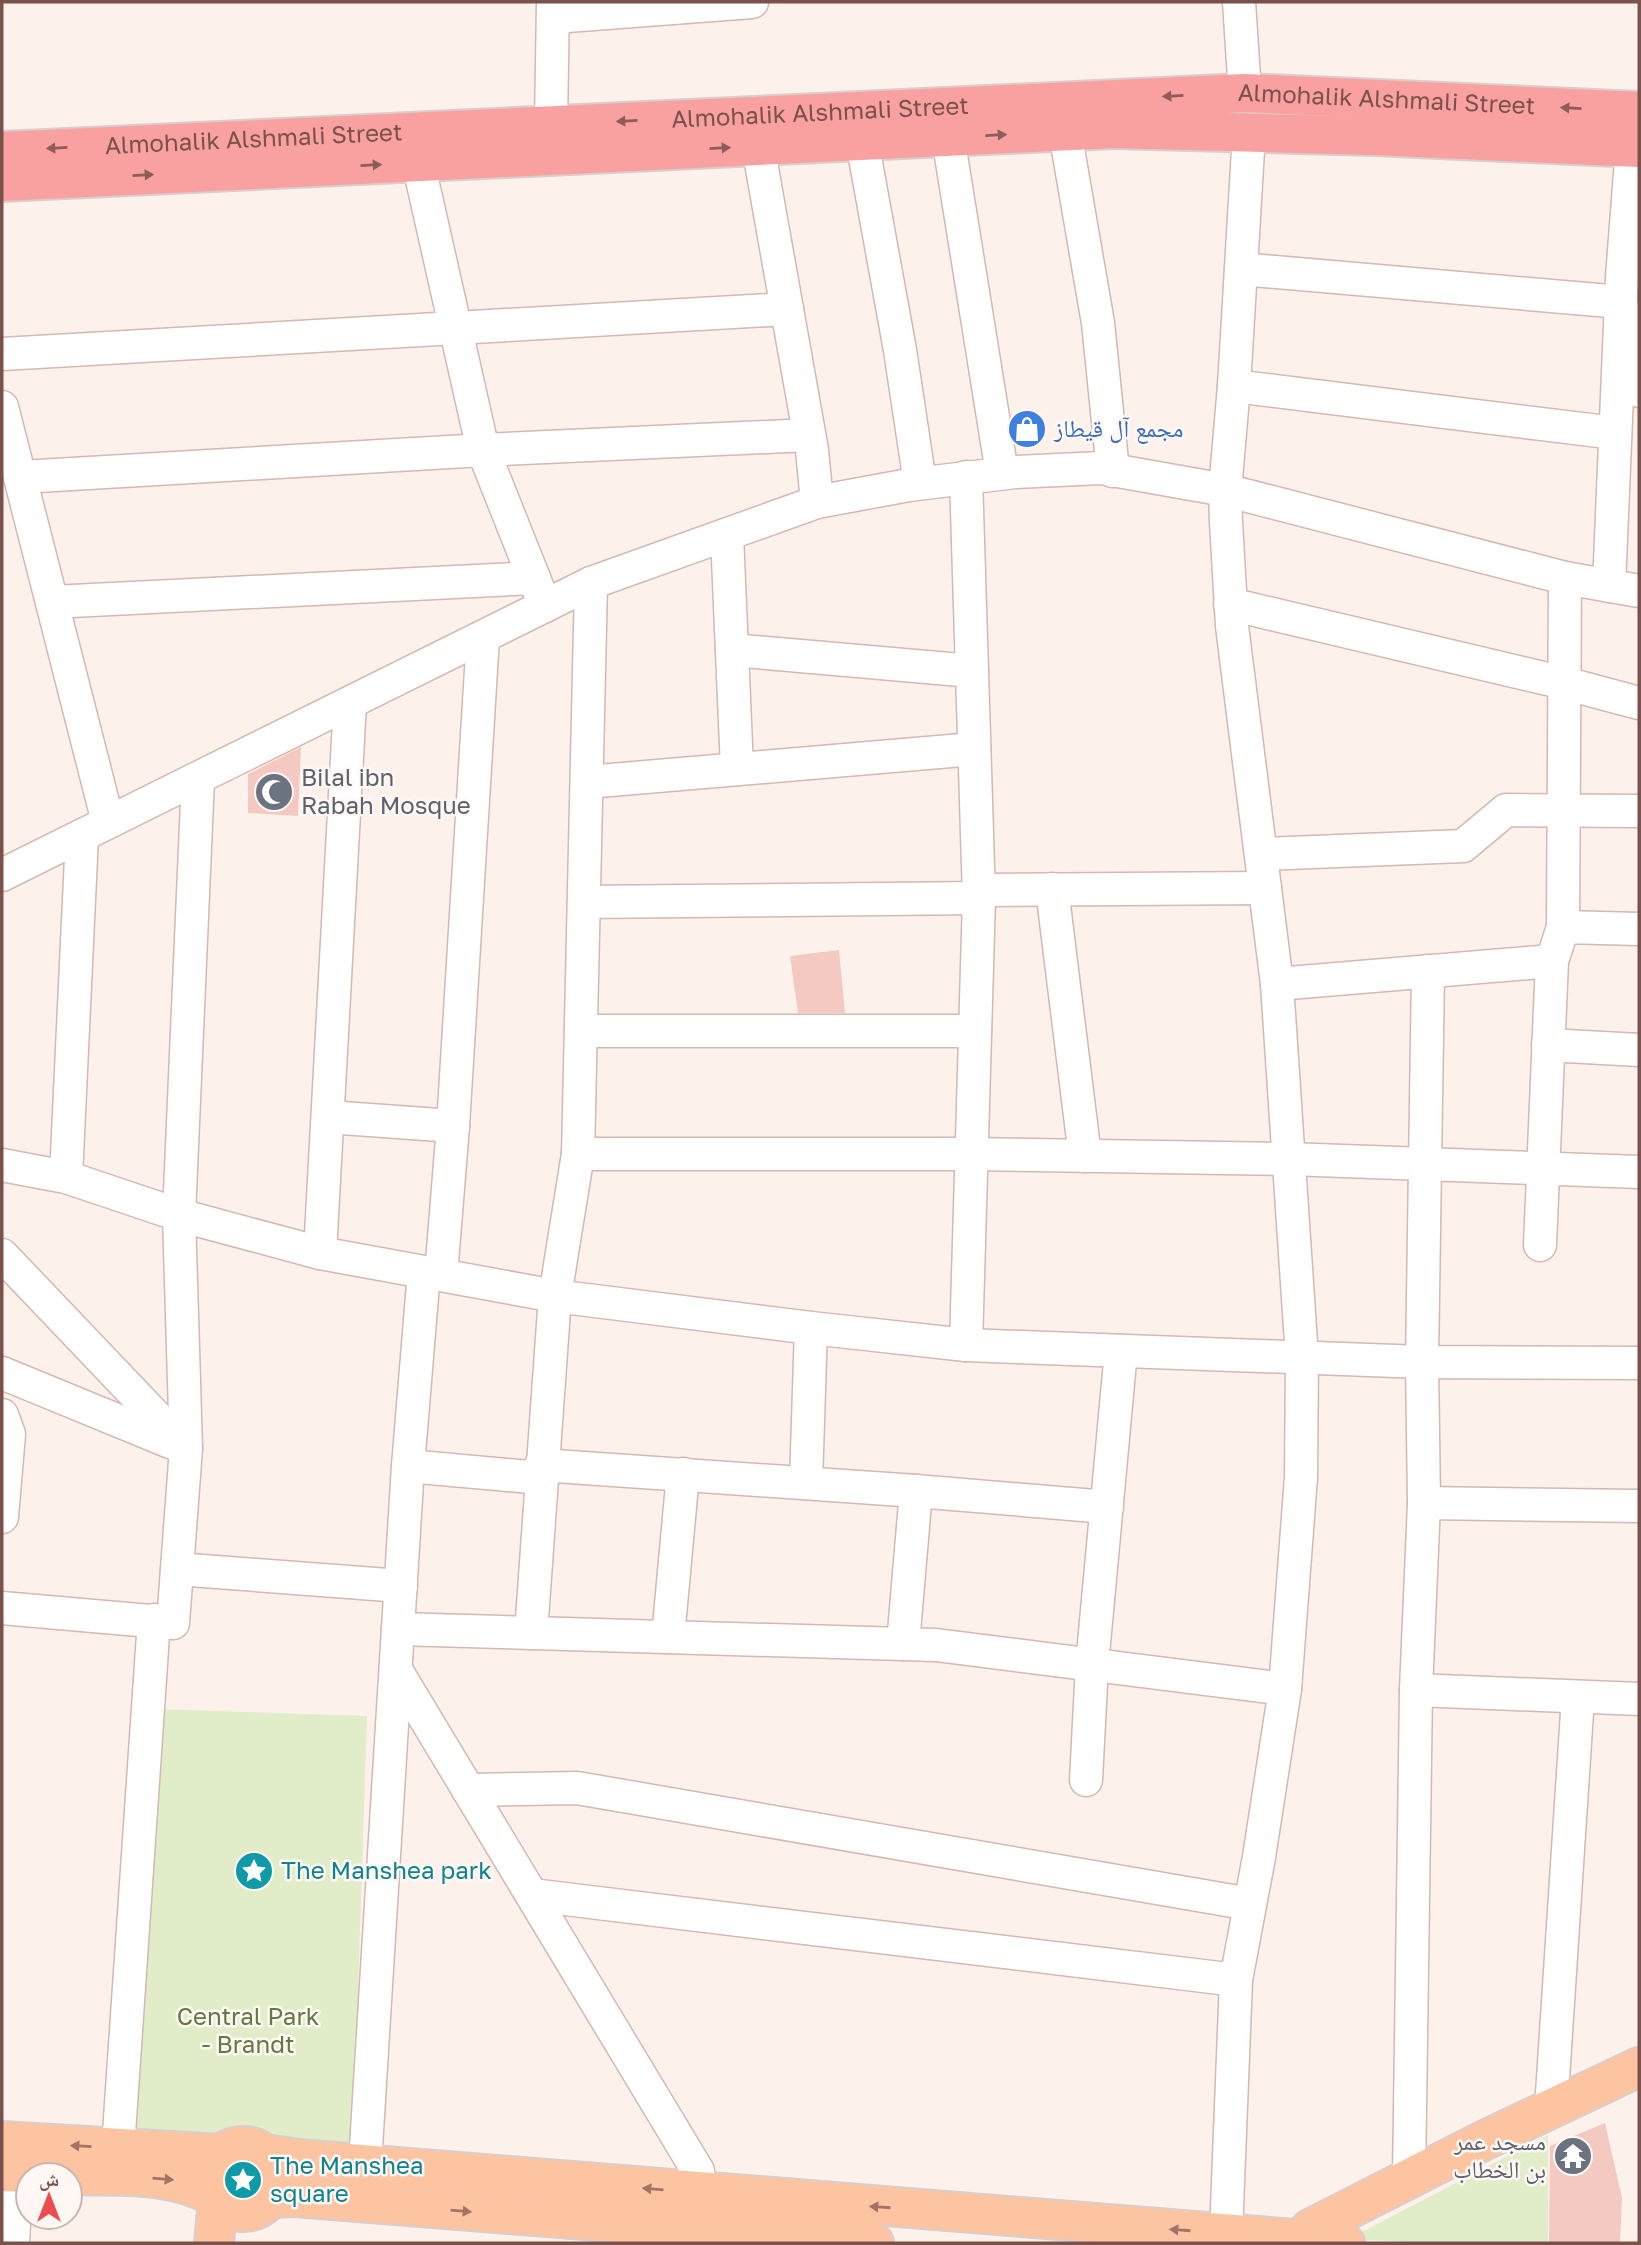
<svg xmlns="http://www.w3.org/2000/svg" width="1641" height="2245" font-family="'Golos Text','Noto Naskh Arabic',sans-serif">
<rect width="100%" height="100%" fill="#fdf2eb"/>
<g fill="#e0edc8">
<polygon points="157,1709 367,1716 353,2145 134,2133"/>
<polygon points="1548,2135 1548,2243 1430,2243 1348,2239"/>
</g>
<g fill="#f4c9c1">
<polygon points="301,747 298,816 248,813 248,774"/>
<polygon points="839,950 845,1013 798,1013 790,956"/>
<polygon points="1605,2123 1622,2198 1620,2243 1549,2243 1550,2146"/>
</g>
<g fill="none" stroke-linecap="round" stroke-linejoin="round">
<defs>
<g id="minor">
<polyline points="1239,2 1245,93"/>
<polyline points="554,17 752,2"/>
<polyline points="551,125 553,2"/>
<polyline points="1065,132 1098,323 1113,471"/>
<polyline points="948,137 1002,473"/>
<polyline points="862,141 900,350 920,483"/>
<polyline points="758,146 812,450 817,502"/>
<polyline points="418,162 483,450 809,435"/>
<polyline points="1241,269 1621,302 1639,391"/>
<polyline points="2,354 787,309"/>
<polyline points="1234,386 1615,433"/>
<polyline points="2,407 108,822"/>
<polyline points="20,477 483,450 545,606"/>
<polyline points="966,477 979,898 966,1345"/>
<polyline points="727,535 737,769"/>
<polyline points="1609,586 1622,277 1632,147"/>
<polyline points="52,602 534,578"/>
<polyline points="1230,604 1564,683 1639,703"/>
<polyline points="732,650 972,671"/>
<polyline points="587,782 974,749"/>
<polyline points="1261,854 1463,846 1506,810 1639,811"/>
<polyline points="2,875 591,583 817,502 909,485 1015,472 1101,468 1225,490 1565,578 1639,591"/>
<polyline points="1052,889 1085,1156"/>
<polyline points="978,890 1265,888"/>
<polyline points="584,902 979,898"/>
<polyline points="1563,927 1565,578"/>
<polyline points="1277,984 1552,961 1563,927 1639,929"/>
<polyline points="581,1031 975,1031"/>
<polyline points="1548,1045 1639,1050"/>
<polyline points="328,1117 453,1126 483,637"/>
<polyline points="578,1154 972,1154 1289,1159 1639,1172"/>
<polyline points="2,1165 66,1177 179,1215 320,1253 555,1296 811,1328 966,1345 1422,1362 1639,1363"/>
<polyline points="66,1177 82,836"/>
<polyline points="1540,1245 1552,961"/>
<polyline points="320,1253 350,703"/>
<polyline points="2,1255 186,1448"/>
<polyline points="441,1275 453,1126"/>
<polyline points="2,1373 175,1444"/>
<polyline points="2,1415 9,1434 2,1517"/>
<polyline points="541,1465 916,1491 903,1644"/>
<polyline points="408,1466 541,1478"/>
<polyline points="806,1483 811,1328"/>
<polyline points="916,1491 1107,1507"/>
<polyline points="1424,1503 1639,1506"/>
<polyline points="177,1569 186,1448 179,1215 198,779"/>
<polyline points="2,1608 173,1623 177,1569 401,1586"/>
<polyline points="398,1629 936,1645 1285,1689"/>
<polyline points="531,1633 555,1296 578,1154 591,583"/>
<polyline points="668,1637 683,1474"/>
<polyline points="396,1670 698,2171 700,2193"/>
<polyline points="1416,1690 1639,1699"/>
<polyline points="1086,1780 1092,1665 1121,1351"/>
<polyline points="468,1790 577,1788 1250,1904"/>
<polyline points="532,1895 1236,1980"/>
<polyline points="1551,2109 1578,1697"/>
<polyline points="118,2148 154,1620"/>
<polyline points="365,2164 408,1466 424,1272"/>
<polyline points="1409,2179 1416,1690 1424,1503 1422,1362 1428,971"/>
<polyline points="1226,2233 1236,1980 1259,1857 1285,1689 1301,1477 1302,1358 1277,984 1232,626 1226,522 1225,490 1234,386 1249,133"/>
<polyline points="13,2243 18,2150"/>
</g>
<g id="major">
<polyline points="2,2141 222,2154"/>
<circle cx="243" cy="2179" r="33"/>
<polyline points="265,2154 299,2159 1345,2243"/>
<polyline points="2,2172 69,2175"/>
<path d="M70,2175C119,2177 172,2171 215,2197"/>
<polyline points="271,2198 295,2197 874,2243"/>
<polyline points="214,2243 218,2201"/>
<polyline points="1297,2243 1310,2229 1483,2141 1639,2067"/>
</g>
<g id="highway">
<path id="s1" d="M2,151L1245,93L1639,111"/>
<polyline points="2,182 1114,129 1374,136 1639,148"/>
</g>
</defs>
<use href="#minor" stroke="#d4b8b2" stroke-width="35"/>
<use href="#major" stroke="#dacecd" stroke-width="42"/>
<use href="#highway" stroke="#dacecd" stroke-width="42"/>
<use href="#minor" stroke="#fff" stroke-width="32"/>
<use href="#major" stroke="#fdc4a2" stroke-width="38"/>
<use href="#highway" stroke="#f9a1a0" stroke-width="38"/>
</g>
<defs><path id="oneway-solid" d="M-6-.8H1V-3.2L6.5 0L1 3.2V.8H-6Z" transform="scale(1.75)"/></defs>
<g fill="#8e5d59">
<use href="#oneway-solid" transform="translate(1173 96) rotate(177)"/>
<use href="#oneway-solid" transform="translate(1571 108) rotate(-177)"/>
<use href="#oneway-solid" transform="translate(627 121) rotate(177)"/>
<use href="#oneway-solid" transform="translate(996 135) rotate(-3)"/>
<use href="#oneway-solid" transform="translate(57 148) rotate(177)"/>
<use href="#oneway-solid" transform="translate(720 148) rotate(-3)"/>
<use href="#oneway-solid" transform="translate(371 165) rotate(-3)"/>
<use href="#oneway-solid" transform="translate(143 175) rotate(-3)"/>
</g>
<g fill="#a27466">
<use href="#oneway-solid" transform="translate(81 2146) rotate(-177)"/>
<use href="#oneway-solid" transform="translate(163 2179) rotate(5)"/>
<use href="#oneway-solid" transform="translate(653 2189) rotate(-175)"/>
<use href="#oneway-solid" transform="translate(880 2207) rotate(-176)"/>
<use href="#oneway-solid" transform="translate(461 2211) rotate(5)"/>
<use href="#oneway-solid" transform="translate(1180 2230) rotate(-176)"/>
</g>
<defs>
<symbol id="shop-disc" viewBox="-11 -11 22 22"><circle r="9.5" fill="#3f7fe0" stroke="#fff7f3"/><path d="M-5-2.5h2.3a2.7 3.5 0 0 1 5.4 0H5L5.5 6h-11ZM-1.5-2.5h3a1.5 2.3 0 0 0-3 0Z" fill="#fff"/></symbol>
<symbol id="mosque-disc" viewBox="-11 -11 22 22"><circle r="9.5" fill="#6b7280" stroke="#fff7f3"/><path d="M3.5-4.9A6 6 0 1 0 3.5 4.9A5 5 0 1 1 3.5-4.9Z" fill="#fff"/></symbol>
<symbol id="sight-disc" viewBox="-11 -11 22 22"><circle r="9.5" fill="#0f9aa8" stroke="#fff7f3"/><path d="M0-6L1.8-2.2L6-1.7L2.9 1.2L3.7 5.4L0 3.3L-3.7 5.4L-2.9 1.2L-6-1.7L-1.8-2.2Z" fill="#fff"/></symbol>
<symbol id="temple-disc" viewBox="-11 -11 22 22"><circle r="9.5" fill="#6b7280" stroke="#fff7f3"/><path d="M0-6L5-2H3V0L6.5 2.5H4V6H1.5V3h-3V6H-4V2.5H-6.5L-3 0V-2H-5Z" fill="#fff"/></symbol>
</defs>
<g fill-rule="evenodd">
<use href="#shop-disc" x="1005" y="407" width="44" height="44"/>
<use href="#mosque-disc" x="252" y="770" width="44" height="44"/>
<use href="#sight-disc" x="232" y="1849" width="44" height="44"/>
<use href="#temple-disc" x="1551" y="2134" width="44" height="44"/>
<use href="#sight-disc" x="221" y="2158" width="44" height="44"/>
</g>
<g text-anchor="middle" stroke-width="5" stroke-linejoin="round" paint-order="stroke">
<g font-size="24" fill="#7b514c" stroke="#fff7f3">
<text dy="8" stroke="none"><textPath href="#s1" startOffset="1386">Almohalik Alshmali Street</textPath></text>
<text dy="8" stroke="none"><textPath href="#s1" startOffset="819">Almohalik Alshmali Street</textPath></text>
<text dy="8" stroke="none"><textPath href="#s1" startOffset="252">Almohalik Alshmali Street</textPath></text>
</g>
<g font-size="24" fill="#366cbe" stroke="#fff7f3" text-anchor="start">
<text x="1054" y="437">مجمع آل قيطاز</text>
</g>
<g font-size="24" fill="#5b616d" stroke="#fff7f3" text-anchor="start">
<text x="301" y="786">Bilal ibn<tspan x="301" dy="28">Rabah Mosque</tspan></text>
<text x="1546" y="2150" text-anchor="end">مسجد عمر<tspan x="1546" dy="28">بن الخطاب</tspan></text>
</g>
<g font-size="24" fill="#0d838f" stroke="#fff7f3" text-anchor="start">
<text x="281" y="1879">The Manshea park</text>
<text x="270" y="2174">The Manshea<tspan x="270" dy="28">square</tspan></text>
</g>
<g font-size="24" fill="#607a40" stroke="#fff7f3">
<text x="248" y="2025">Central Park<tspan x="248" dy="28">- Brandt</tspan></text>
</g>
</g>
<rect width="1641" height="2245" fill="none" stroke="#7b514c" stroke-width="7"/>
<g transform="translate(49 2196)"><circle r="33" fill="#fff7f3" stroke="#cab5b0" stroke-width="2"/>
<path d="M0-5L12 26L0 18L-12 26Z" fill="#eb4d51"/>
<text y="-10" font-size="19" font-weight="bold" text-anchor="middle" fill="#7b514c">ش</text>
</g>
</svg>
